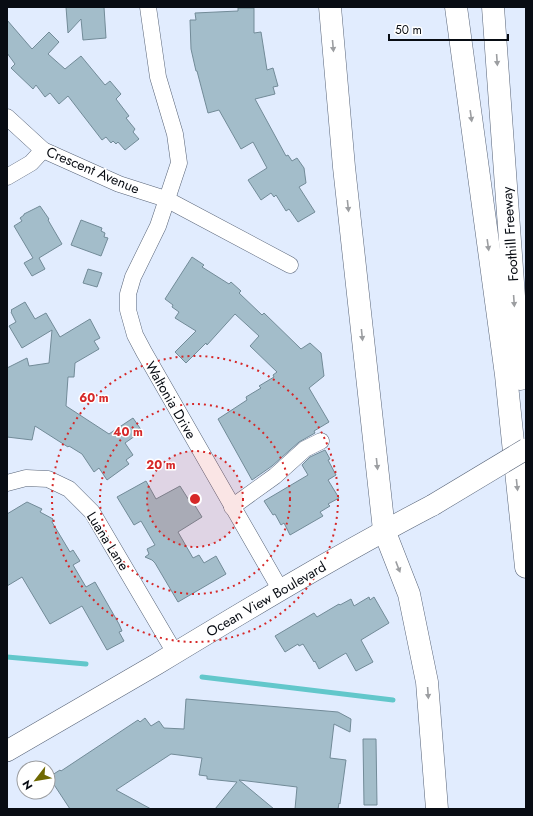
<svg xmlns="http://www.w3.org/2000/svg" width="533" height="816" font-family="Jost,sans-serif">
<rect width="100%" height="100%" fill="#e1ecfe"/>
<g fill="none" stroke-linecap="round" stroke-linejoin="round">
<g stroke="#62c7cb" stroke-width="5">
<polyline points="7,657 86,664"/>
<polyline points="202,677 393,700"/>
</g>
</g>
<g fill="#a3bdca" stroke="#728b98">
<polygon points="66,7 104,7 106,38 83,40 81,19 68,33"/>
<polygon points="238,8 254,8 254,33 261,32 267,70 273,68 278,86 273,87 275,94 255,99 286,156 288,155 292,161 297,158 304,168 306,183 299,187 315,212 298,222 289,209 286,211 276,195 274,197 271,193 261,200 248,180 267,168 253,142 241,149 219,110 208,113 197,71 196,71 191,49 190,20 196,20 195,13 238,11"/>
<polygon points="7,20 32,49 49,32 59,42 48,54 65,69 81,56 105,85 110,81 121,94 116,99 129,116 126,118 135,129 133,132 139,139 125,150 118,142 116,144 113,141 111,143 106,137 102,140 68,96 59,104 50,93 45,97 36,85 33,89 11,68 15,64 7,53"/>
<polygon points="40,206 49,219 48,220 62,244 39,258 45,269 32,276 24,263 33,258 14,226 22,221 20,218 24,215 24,214"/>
<polygon points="81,220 102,228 101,231 105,233 104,237 108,238 101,256 71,245"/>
<polygon points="192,257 204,265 202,267 229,284 231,282 241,291 239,293 262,315 264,313 301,349 310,343 321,353 324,376 309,388 329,422 314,431 315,433 299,442 272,466 252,480 218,419 247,400 246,397 261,388 259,386 274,377 273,375 277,372 250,346 259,336 235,314 207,345 206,343 186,363 175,352 196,331 175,318 179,312 172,307 173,305 165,299"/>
<polygon points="88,269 102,273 97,287 83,283"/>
<polygon points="25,302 35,319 46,313 60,337 90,319 100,338 94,341 99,349 75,363 74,377 68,377 66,406 109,434 133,418 142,431 125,443 133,455 126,460 129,464 107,480 99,468 94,472 82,454 69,446 68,447 35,426 32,440 7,437 7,368 27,358 29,366 49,363 52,330 22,348 9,326 16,322 11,312 12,311 11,310"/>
<polygon points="325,450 330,459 328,460 336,475 328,480 339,498 328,504 330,506 320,512 323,516 290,535 284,523 281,525 275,514 273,515 264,501 308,475 302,465 310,457"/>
<polygon points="146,481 156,499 180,486 192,505 194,504 202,517 178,532 193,558 199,555 204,563 216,556 226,574 178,602 155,563 152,560 145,557 149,554 147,549 155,545 141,521 134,525 117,497"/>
<polygon points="27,502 42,509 40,512 53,519 52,522 70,552 73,550 80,561 73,565 86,587 95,582 119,624 122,631 119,632 124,641 107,650 82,606 50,624 22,577 7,586 7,514"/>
<polygon points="369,597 370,600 374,597 389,623 361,640 373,662 356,671 346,653 319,669 315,661 314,662 303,644 299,646 298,644 285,652 275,636 314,613 317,617 339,604 340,605 351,599 354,606"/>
<polygon points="186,699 338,712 351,719 350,732 334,724 330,758 346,760 340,804 339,803 338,809 295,809 297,787 239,780 274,809 215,809 237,782 207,779 207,776 199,775 202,758 171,754 116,790 151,809 70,809 49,777 60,770 61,771 138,720 140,722 145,718 151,726 159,721 164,728 184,729"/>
<polygon points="363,739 376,739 377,805 364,805"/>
</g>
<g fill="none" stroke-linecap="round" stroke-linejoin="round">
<defs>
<g id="minor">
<polyline points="148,7 158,77 175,134 179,163 158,226 133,277 128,294 128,310 135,335 144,352 280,589"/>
<polyline points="7,117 43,150 119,184 166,199 290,265"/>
<polyline points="7,177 31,163 43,150"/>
<polyline points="7,483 26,478 48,479 69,489 92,512 175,653"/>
<polyline points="232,507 275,476 305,449 321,441"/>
</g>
<path id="major" d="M7,751C57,722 107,693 157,664C248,609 339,554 433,505"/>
<g id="highway">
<polyline points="330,7 344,167 384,530 409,594 427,682 437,809"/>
<polyline points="456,7 506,375 526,567"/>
<polyline points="493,7 520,379"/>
</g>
</defs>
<use href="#minor" stroke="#586478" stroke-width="17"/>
<use href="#major" stroke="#586478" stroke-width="22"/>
<use href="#highway" stroke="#586478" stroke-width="23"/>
<use href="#minor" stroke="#fff" stroke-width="16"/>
<use href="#major" stroke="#fff" stroke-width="21"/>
<use href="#highway" stroke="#fff" stroke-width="22"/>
<defs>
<polyline id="major-bridge" points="433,505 526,449"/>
</defs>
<use href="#major-bridge" stroke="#586478" stroke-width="22" stroke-linecap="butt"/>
<use href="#major-bridge" stroke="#fff" stroke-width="21"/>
</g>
<defs><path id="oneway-solid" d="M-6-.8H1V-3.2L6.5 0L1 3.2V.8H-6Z"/></defs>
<g fill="#9c9ea1">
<use href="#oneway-solid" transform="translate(333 46) rotate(85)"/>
<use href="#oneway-solid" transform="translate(497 60) rotate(86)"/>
<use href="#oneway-solid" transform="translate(471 116) rotate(82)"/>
<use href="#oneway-solid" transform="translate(348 206) rotate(84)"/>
<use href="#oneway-solid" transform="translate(488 245) rotate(82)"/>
<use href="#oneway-solid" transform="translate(514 301) rotate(86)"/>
<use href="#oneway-solid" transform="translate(362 335) rotate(84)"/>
<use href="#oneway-solid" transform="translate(377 464) rotate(84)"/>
<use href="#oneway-solid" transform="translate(517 485) rotate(84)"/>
<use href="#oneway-solid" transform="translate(398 567) rotate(69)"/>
<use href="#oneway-solid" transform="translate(428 693) rotate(86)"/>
</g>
<circle cx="195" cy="499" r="48" fill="#d62828" fill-opacity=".12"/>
<g fill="none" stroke="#d62828" stroke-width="2" stroke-dasharray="2 4">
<circle cx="195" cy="499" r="48"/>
<circle cx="195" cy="499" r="95"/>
<circle cx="195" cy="499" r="143"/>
</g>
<g text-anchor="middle" stroke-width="3" stroke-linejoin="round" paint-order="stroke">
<g font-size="14" fill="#080c13" stroke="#fff">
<text transform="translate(93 170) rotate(23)" y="5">Crescent Avenue</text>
<text transform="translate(510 234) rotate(-94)" y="5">Foothill Freeway</text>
<text transform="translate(171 400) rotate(60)" y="5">Waltonia Drive</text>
<text transform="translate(108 541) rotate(58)" y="5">Luana Lane</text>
<text transform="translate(266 599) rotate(-30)" y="5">Ocean View Boulevard</text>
</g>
</g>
<circle cx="195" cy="499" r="6" fill="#d62828" stroke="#fff" stroke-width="2"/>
<g font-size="12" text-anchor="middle" font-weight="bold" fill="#d62828" stroke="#fff" stroke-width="3" stroke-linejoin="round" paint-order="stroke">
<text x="94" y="402">60 m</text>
<text x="128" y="436">40 m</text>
<text x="161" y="469">20 m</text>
</g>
<rect width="533" height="816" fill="none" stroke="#080c13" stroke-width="16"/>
<g transform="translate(36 780) rotate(239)"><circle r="19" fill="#ffffff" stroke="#9c9ea1"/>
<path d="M0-3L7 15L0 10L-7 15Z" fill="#6f6902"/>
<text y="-6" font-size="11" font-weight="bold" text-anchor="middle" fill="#080c13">N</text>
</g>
<path d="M389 34v6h119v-6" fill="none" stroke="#080c13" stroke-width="2"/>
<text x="395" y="34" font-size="12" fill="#080c13" stroke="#ffffff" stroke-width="3" paint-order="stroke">50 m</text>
</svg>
